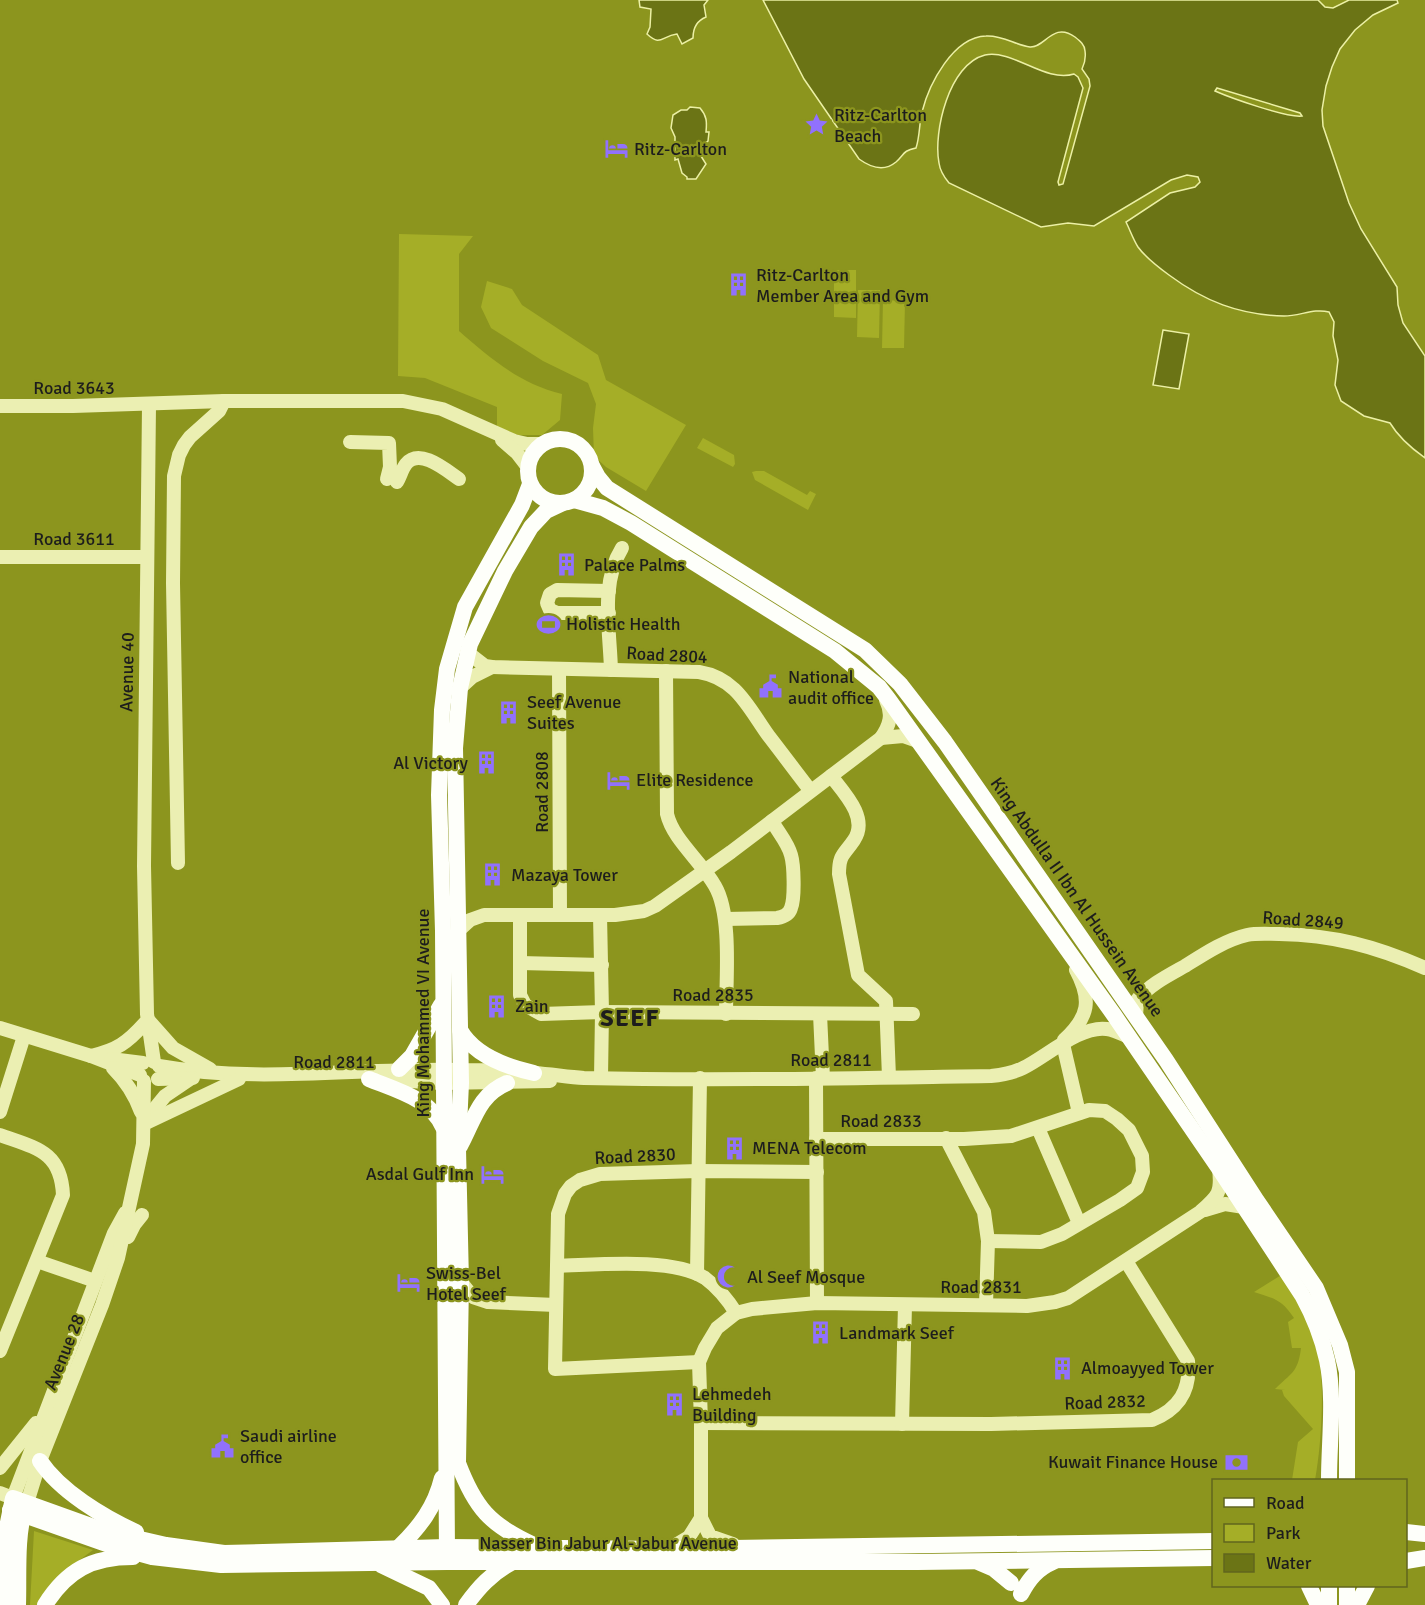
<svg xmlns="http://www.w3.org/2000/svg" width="1425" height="1605" font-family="Signika,sans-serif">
<rect width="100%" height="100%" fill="#8c951e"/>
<g fill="#a5ae27">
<path d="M399,234L473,236L459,254V331C490,358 520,384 562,394L560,420L542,435H517L497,427V407L425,378L398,376Z"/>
<polygon points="834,270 856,270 856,318 834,317"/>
<polygon points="487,281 512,289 522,305 598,355 606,380 686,425 646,491 606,467 594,456 593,428 596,404 588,383 543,361 491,328 481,307"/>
<polygon points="858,290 880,290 879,338 857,337"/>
<polygon points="883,300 905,301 904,348 882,348"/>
<polygon points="703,438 734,455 735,464 733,467 697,448"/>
<polygon points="756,471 764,471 807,495 810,491 816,494 808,510 755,480 752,472"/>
<path d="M1283,1274C1293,1293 1305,1312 1313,1332C1327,1368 1322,1442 1315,1480H1292L1298,1442L1313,1429L1284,1396L1282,1390H1285L1275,1389C1291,1373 1298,1373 1301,1348H1292L1288,1322L1294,1318C1281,1299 1275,1299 1254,1292Z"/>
<polygon points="34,1531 93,1550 77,1562 39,1605 30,1605"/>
</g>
<g fill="#6b7415" stroke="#ecf0a5" stroke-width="1.5" fill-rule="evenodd">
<path d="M639,0H708L704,5L706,17C696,21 693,28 693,38L682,44L677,34C661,36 661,47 647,34L650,27L651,9L640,7Z"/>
<path d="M763,0H1318L1325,7L1333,8L1349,0H1397L1398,3L1373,15L1355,30L1340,49L1332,67L1326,86L1322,110L1323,126L1349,203L1361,229L1397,287L1398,305L1403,323L1425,356V458C1411,448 1399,438 1390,423L1364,416L1341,401L1335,385L1338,360L1333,336L1334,322L1329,312C1314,308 1300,316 1284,316C1239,315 1204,301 1169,275C1158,267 1146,258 1138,247C1133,239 1130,230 1126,222L1170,193L1195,187L1200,182L1198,177L1187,175L1171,180L1094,226L1068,223L1041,227L949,183C944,177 940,171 939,163C933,132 949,64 985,55C1013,49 1045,83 1074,74L1078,77L1083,88L1058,182L1059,185L1063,184L1090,86L1089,79L1082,69C1085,63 1086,58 1085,51C1085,45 1080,41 1075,37C1053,21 1045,48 1030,47C1015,45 1003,35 986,36C953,37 929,84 922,112C919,124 920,136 916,148C902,151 905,154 896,162C884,172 870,167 859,159L804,79ZM1217,88L1300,113L1302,116C1287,118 1231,98 1215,91Z"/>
<path d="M690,107L700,108C707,116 707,122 706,132H709L708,141L699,147V153L706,164L696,179H687V177L682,173L678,159L675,160V137L671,128L673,115L681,110H687Z"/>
<polygon points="1163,330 1189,334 1179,389 1153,385"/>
</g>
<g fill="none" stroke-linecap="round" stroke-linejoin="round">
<g stroke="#ebefb2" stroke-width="14">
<polyline points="149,405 144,866 147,1014 154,1062"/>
<polyline points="0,406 73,406 224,401 403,401 442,409 514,441 527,444 541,444"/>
<polyline points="502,440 517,453 527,466"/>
<polyline points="350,442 389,443 390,467 387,479"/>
<path d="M397,482C400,477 402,469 406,464C420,447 447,471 459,479"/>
<polyline points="0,557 147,557"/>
<polyline points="609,591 557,590 550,594 547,603 550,610 557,613 609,613"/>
<path d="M467,652L485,666L492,667L699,672C736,678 748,707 768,735C782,753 796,772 810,790"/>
<polyline points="559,669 560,914"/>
<path d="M611,670C610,631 600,583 622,548"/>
<path d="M666,671L667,814C673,840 702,862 715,886C732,915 726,979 726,1014"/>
<polyline points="460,688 472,677 492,667"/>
<polyline points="881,738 903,736 920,742"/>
<path d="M831,776C844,793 869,818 854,840C844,855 839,854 839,874L858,975L886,1001L889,1077"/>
<polyline points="178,863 173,583 174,476 179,455 184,445 190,437 219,411 224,401"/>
<polyline points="520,915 520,995 525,1005 541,1014 602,1012 913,1014"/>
<polyline points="600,915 602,1012 601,1078"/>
<path d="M725,919L777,918C783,917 789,915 791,908C795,898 794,865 791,855C788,843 778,832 772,821"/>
<path d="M459,930L470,920L484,915H615L644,911L655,906L731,852L881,738C890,725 893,714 886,700"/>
<polyline points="520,963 602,965"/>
<polyline points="820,1014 823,1078"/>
<path d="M1136,1017L1137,1000C1149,985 1169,975 1185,966C1204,954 1225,940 1247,935C1257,933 1268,934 1279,934C1333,935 1375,946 1425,968"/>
<polyline points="149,1021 173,1048 210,1069"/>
<polyline points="0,1028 91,1056 140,1075"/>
<path d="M1064,1040C1089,1017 1092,1000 1076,970"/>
<polyline points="1063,1044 1079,1113"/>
<path d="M91,1056C117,1050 127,1043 145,1023"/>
<polyline points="111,1059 143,1063"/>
<path d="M159,1066C259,1084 361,1067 462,1070C486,1070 510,1071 534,1073C551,1074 567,1077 584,1078C719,1081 855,1078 991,1076C1002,1075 1013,1073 1023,1068C1046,1057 1080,1025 1107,1029C1114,1030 1122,1034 1129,1037"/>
<path d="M113,1068C126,1081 135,1095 141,1112"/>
<polyline points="816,1078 817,1303"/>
<polyline points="158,1079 193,1078"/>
<polyline points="377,1079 443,1083 550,1081"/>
<polyline points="0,1112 24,1036"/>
<polyline points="147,1118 165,1096 190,1079"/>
<polyline points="146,1123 239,1079"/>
<polyline points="1038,1128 1079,1223"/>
<path d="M0,1135C36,1148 61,1151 63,1195L0,1351"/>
<polyline points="946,1138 984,1212 988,1241 986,1305"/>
<polyline points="816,1139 964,1139 1011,1136 1089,1110 1105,1111 1117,1119 1129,1130 1142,1156 1143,1172 1137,1188 1120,1200 1062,1234 1041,1242 988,1241"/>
<polyline points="1205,1210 1225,1204 1244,1207"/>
<polyline points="128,1237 134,1225 142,1215"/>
<polyline points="37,1261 95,1281"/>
<path d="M557,1266C596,1265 672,1257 705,1278C717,1287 728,1300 736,1313"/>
<polyline points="697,1274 700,1078"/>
<polyline points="461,1282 473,1297 488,1302 556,1305"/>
<polyline points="699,1362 555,1369 558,1214 565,1194 571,1186 580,1180 600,1174 698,1171 817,1172"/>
<path d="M701,1423L991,1424L1152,1420C1179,1409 1191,1390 1188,1361L1126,1261"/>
<polyline points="902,1424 905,1305"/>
<polyline points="0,1468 36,1423"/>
<polyline points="0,1493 13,1498 114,1233 125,1213"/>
<polyline points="27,1503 40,1461 102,1305 118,1258 143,1144 144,1081"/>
<path d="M733,1544L710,1536L701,1518V1423L699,1362L705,1348L717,1328L736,1313L752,1309L817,1303L1027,1306L1055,1302L1068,1298L1200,1212C1218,1196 1222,1193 1219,1169"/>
<polyline points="669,1549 689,1537 701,1518"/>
</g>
<g stroke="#fefffa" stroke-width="16">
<circle cx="560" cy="471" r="32"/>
<polyline points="592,466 598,477 607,488 865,650 900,684 945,742 1166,1060 1257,1201 1316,1288 1340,1345 1347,1372 1347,1480"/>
<path d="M574,500L603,508L631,523L835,651L879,687L889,700L1114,1015L1218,1167L1302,1295C1313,1315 1322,1337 1327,1360C1335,1398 1329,1441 1329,1480"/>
<path d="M460,1030C474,1055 507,1067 534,1073"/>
<polyline points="399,1069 412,1056 441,1005"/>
<path d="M369,1079C396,1090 431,1099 443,1127"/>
<path d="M460,1146C474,1121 478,1095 507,1083"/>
<path d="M40,1461C60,1491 103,1517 136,1532"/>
<polyline points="458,1462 461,1282 458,1149 461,1083 455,748 460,688 470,644 505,571 531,527 546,511 563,503"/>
<path d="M458,1463C475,1508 490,1525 534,1545"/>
<polyline points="10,1510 112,1546 152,1557 221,1565 447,1562 918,1562 1214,1558"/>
<polyline points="1406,1532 1425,1534"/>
<path d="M398,1548C420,1527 435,1507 442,1478"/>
<polyline points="447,1555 443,931 439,795 442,710 447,669 465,607 522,505 530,484"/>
<polyline points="1406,1561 1425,1558"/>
<polyline points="980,1563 994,1569 1011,1583"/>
<polyline points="381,1565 429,1588 442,1605"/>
<polyline points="1309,1586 1318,1605"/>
<path d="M1021,1594C1029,1579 1037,1569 1053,1562"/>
<polyline points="3,1605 6,1532 13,1498 105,1531 166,1545 224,1553 447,1547 668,1549 1214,1541"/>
<path d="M18,1605C19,1574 16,1538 25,1507"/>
<path d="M45,1605C67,1570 92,1557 133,1557"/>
<path d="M466,1605C479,1587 491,1574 511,1563"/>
<polyline points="1329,1605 1329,1586"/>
<polyline points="1347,1605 1347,1586"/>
<polyline points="1357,1605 1367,1586"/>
</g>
</g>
<defs>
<symbol id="sight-bare" viewBox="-9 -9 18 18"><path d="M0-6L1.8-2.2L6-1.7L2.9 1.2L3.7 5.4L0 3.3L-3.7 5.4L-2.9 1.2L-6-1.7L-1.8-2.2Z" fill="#9171fd" stroke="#8c951e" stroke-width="2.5" paint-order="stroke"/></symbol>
<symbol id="hotel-bare" viewBox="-9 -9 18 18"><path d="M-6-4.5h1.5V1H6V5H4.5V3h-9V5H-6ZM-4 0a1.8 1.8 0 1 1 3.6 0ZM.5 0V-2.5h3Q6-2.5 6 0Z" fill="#9171fd" stroke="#8c951e" stroke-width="2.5" paint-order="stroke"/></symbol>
<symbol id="building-bare" viewBox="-9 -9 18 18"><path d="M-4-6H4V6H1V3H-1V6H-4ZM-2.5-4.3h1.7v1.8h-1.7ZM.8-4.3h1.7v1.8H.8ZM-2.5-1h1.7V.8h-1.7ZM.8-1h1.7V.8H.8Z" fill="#9171fd" stroke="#8c951e" stroke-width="2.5" paint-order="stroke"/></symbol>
<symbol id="stadium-bare" viewBox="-9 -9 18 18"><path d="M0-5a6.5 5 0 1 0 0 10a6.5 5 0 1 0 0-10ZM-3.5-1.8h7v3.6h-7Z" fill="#9171fd" stroke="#8c951e" stroke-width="2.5" paint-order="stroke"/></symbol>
<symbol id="civic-bare" viewBox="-9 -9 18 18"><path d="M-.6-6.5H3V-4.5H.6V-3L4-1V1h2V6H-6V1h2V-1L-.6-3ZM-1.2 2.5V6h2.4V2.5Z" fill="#9171fd" stroke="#8c951e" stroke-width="2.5" paint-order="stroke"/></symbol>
<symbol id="mosque-bare" viewBox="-9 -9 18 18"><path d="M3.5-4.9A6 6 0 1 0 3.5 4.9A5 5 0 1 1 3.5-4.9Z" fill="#9171fd" stroke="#8c951e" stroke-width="2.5" paint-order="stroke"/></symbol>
<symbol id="bank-bare" viewBox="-9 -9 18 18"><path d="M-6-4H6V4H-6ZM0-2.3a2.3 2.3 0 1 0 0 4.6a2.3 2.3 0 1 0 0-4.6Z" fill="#9171fd" stroke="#8c951e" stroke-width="2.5" paint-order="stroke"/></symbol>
</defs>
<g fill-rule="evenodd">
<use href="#sight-bare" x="800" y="108" width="33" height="33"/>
<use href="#hotel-bare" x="600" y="132" width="33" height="33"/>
<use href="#building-bare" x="722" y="268" width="33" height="33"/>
<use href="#building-bare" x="550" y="548" width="33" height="33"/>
<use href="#stadium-bare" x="532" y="608" width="33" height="33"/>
<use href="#civic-bare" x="754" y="670" width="33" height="33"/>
<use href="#building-bare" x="492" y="696" width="33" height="33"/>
<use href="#building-bare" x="470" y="746" width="33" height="33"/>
<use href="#hotel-bare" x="602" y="764" width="33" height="33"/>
<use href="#building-bare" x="476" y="858" width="33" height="33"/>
<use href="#building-bare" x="480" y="990" width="33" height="33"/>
<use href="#building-bare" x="718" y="1132" width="33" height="33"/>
<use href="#hotel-bare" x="476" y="1158" width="33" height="33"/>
<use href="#mosque-bare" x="712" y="1260" width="33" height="33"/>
<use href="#hotel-bare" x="392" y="1266" width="33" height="33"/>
<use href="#building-bare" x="804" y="1316" width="33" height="33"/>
<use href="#building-bare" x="1046" y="1352" width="33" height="33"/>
<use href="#building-bare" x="658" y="1388" width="33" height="33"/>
<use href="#civic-bare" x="206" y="1430" width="33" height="33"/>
<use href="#bank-bare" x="1220" y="1446" width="33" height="33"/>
</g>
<g text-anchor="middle" stroke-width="4.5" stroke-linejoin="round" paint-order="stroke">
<g font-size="18" fill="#1d1d1d" stroke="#8c951e" text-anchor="start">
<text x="834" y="121">Ritz-Carlton<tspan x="834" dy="21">Beach</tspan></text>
<text x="634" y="155">Ritz-Carlton</text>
<text x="756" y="281">Ritz-Carlton<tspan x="756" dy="21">Member Area and Gym</tspan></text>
<text x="584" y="571">Palace Palms</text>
<text x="566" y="630">Holistic Health</text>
<text x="788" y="683">National<tspan x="788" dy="21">audit office</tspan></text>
<text x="527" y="708">Seef Avenue<tspan x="527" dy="21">Suites</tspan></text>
<text x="468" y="769" text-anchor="end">Al Victory</text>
<text x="636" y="786">Elite Residence</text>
<text x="511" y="881">Mazaya Tower</text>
<text x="515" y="1012">Zain</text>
<text x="752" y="1154">MENA Telecom</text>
<text x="474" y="1180" text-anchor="end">Asdal Gulf Inn</text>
<text x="426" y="1279">Swiss-Bel<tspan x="426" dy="21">Hotel Seef</tspan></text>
<text x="747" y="1283">Al Seef Mosque</text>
<text x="839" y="1339">Landmark Seef</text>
<text x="1081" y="1374">Almoayyed Tower</text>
<text x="692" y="1400">Lehmedeh<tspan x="692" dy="21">Building</tspan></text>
<text x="240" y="1442">Saudi airline<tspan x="240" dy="21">office</tspan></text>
<text x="1218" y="1468" text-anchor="end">Kuwait Finance House</text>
</g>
<g font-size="18" fill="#1d1d1d" stroke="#8c951e">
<text x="74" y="394">Road 3643</text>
<text x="74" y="545">Road 3611</text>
<text transform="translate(667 655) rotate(3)" y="6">Road 2804</text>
<text transform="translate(127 672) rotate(-89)" y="6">Avenue 40</text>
<text transform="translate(542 792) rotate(-90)" y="6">Road 2808</text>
<text transform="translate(1077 897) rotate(55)" y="6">King Abdulla II Ibn Al Hussein Avenue</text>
<text transform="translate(1303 920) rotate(4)" y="6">Road 2849</text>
<text x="713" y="1001">Road 2835</text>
<text transform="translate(423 1013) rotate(-90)" y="6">King Mohammed VI Avenue</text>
<text x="831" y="1066">Road 2811</text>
<text x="334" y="1068">Road 2811</text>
<text x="881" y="1127">Road 2833</text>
<text transform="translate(635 1156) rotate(-3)" y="6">Road 2830</text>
<text x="981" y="1293">Road 2831</text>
<text transform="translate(64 1352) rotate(-68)" y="6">Avenue 28</text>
<text transform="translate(1105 1402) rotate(-2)" y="6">Road 2832</text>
<text x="608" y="1549">Nasser Bin Jabur Al-Jabur Avenue</text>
</g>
<g font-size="24" font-weight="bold" letter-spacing="1.5" fill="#1d1d1d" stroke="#8c951e">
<text x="630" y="1026">SEEF</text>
</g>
</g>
<rect x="1212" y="1479" width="195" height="108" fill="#8c951e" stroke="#60651e" stroke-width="1.5"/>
<rect x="1224" y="1498" width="30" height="9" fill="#fefffa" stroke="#60651e" stroke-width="1.5"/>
<text x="1266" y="1509" font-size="18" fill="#1d1d1d">Road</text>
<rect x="1224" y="1524" width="30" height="18" fill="#a5ae27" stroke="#60651e" stroke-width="1.5"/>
<text x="1266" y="1539" font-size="18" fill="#1d1d1d">Park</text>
<rect x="1224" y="1554" width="30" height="18" fill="#6b7415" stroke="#60651e" stroke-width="1.5"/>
<text x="1266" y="1569" font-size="18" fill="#1d1d1d">Water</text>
</svg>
